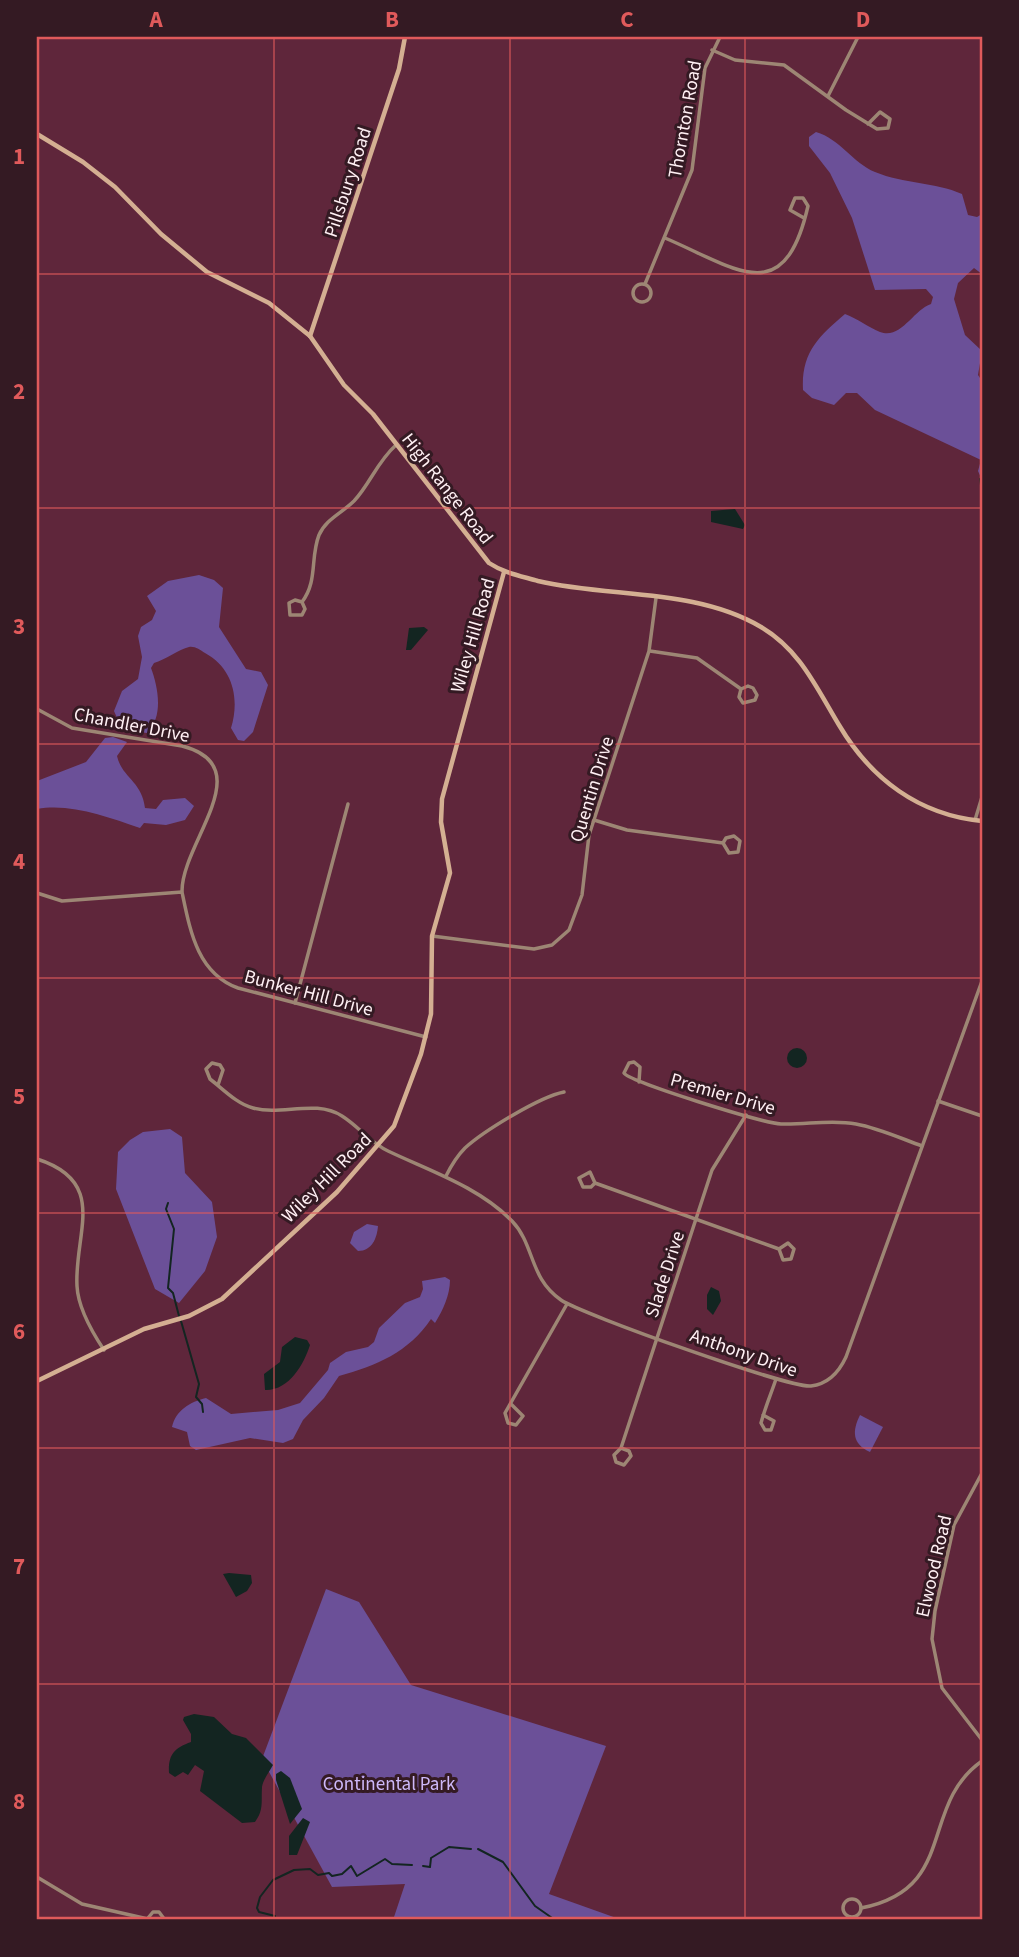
<svg xmlns="http://www.w3.org/2000/svg" width="1019" height="1957" font-family="'Source Sans 3',sans-serif">
<rect width="100%" height="100%" fill="#5f263b"/>
<g fill="#6b5098">
<path d="M816,132C840,139 853,163 875,172C904,184 935,182 962,194L968,215L977,217L982,214V274L974,268L958,283L954,299L965,335L982,351L978,375L982,381V480L978,471L981,460L875,410L857,393H846L834,405L812,398L803,390C801,353 818,337 845,314C858,319 868,327 880,332C901,340 913,310 931,304L933,297L926,289L875,290L852,218L830,173L809,146V137Z"/>
<path d="M199,575L214,580L223,588L219,627L246,669L261,672L268,685L253,732L244,741L238,740L231,728C240,699 233,668 205,653C200,650 195,646 189,647C179,649 165,660 154,663L151,668C158,687 164,716 147,733L122,729L114,711L122,691L138,679L142,657L138,636L141,627L152,620L156,611L147,596L168,581Z"/>
<path d="M113,737L127,742L117,756C122,778 142,781 145,808L156,809L163,800L185,798L194,806L185,820L166,825L144,823L140,828C107,817 71,803 37,809V781L86,762L105,738Z"/>
<polygon points="170,1129 182,1137 185,1173 212,1202 217,1237 205,1271 179,1303 155,1289 116,1189 118,1152 130,1140 143,1132"/>
<path d="M367,1224L378,1226C377,1238 372,1251 358,1251L350,1243L354,1232Z"/>
<path d="M445,1277L450,1280C450,1295 443,1310 435,1323L431,1319C409,1352 376,1366 339,1376L324,1398L303,1420L293,1439L283,1443L250,1438L196,1450L190,1446L187,1432L172,1427C176,1410 190,1402 206,1398L231,1414L278,1410L300,1403L328,1370L330,1363L346,1352L368,1347L374,1342L379,1328L405,1303L420,1297L423,1289L422,1281Z"/>
<path d="M860,1415L883,1427L870,1452C852,1444 852,1431 860,1415Z"/>
<polygon points="326,1589 359,1602 411,1685 606,1746 549,1894 622,1920 393,1920 405,1884 332,1887 262,1759"/>
</g>
<g fill="#132521">
<polygon points="735,509 745,525 743,529 711,522 711,511"/>
<polygon points="424,627 428,630 411,650 406,650 409,628"/>
<circle cx="797" cy="1058" r="10"/>
<polygon points="711,1287 719,1291 721,1301 713,1315 707,1309 707,1295"/>
<path d="M295,1337L307,1340L310,1345C304,1364 289,1391 265,1390L264,1374L280,1362L282,1347Z"/>
<polygon points="229,1573 251,1575 252,1583 247,1591 236,1597 223,1574"/>
<path d="M194,1714L214,1717L232,1734L246,1738L273,1765C269,1772 263,1780 262,1787C261,1802 264,1810 255,1822L242,1823L200,1791L204,1771L195,1765L188,1775L183,1772L175,1777L169,1773C168,1755 174,1748 191,1742V1734L183,1720L184,1717Z"/>
<polygon points="281,1771 290,1778 302,1809 290,1824 276,1780 276,1774"/>
<polygon points="303,1818 310,1822 297,1855 289,1855 289,1836"/>
</g>
<g fill="none" stroke-linecap="round" stroke-linejoin="round">
<g stroke="#132521" stroke-width="2">
<polyline points="980,479 982,491"/>
<polyline points="168,1203 166,1209 174,1229 168,1288 173,1293 179,1316"/>
<polyline points="181,1321 199,1384 196,1397 202,1404 203,1412"/>
<polyline points="478,1849 503,1862 535,1906 555,1920"/>
<polyline points="423,1866 430,1867 431,1858 449,1847 471,1849"/>
<polyline points="274,1920 275,1916 259,1912 257,1908 260,1897 273,1880 294,1870 310,1869 318,1875 329,1873 332,1876 342,1874 351,1866 357,1876 385,1859 392,1864 412,1865"/>
</g>
<g stroke="#9d8674" stroke-width="3.5">
<polyline points="712,50 735,60 784,65 846,110 877,129 888,128 890,119 880,112 868,124"/>
<polyline points="828,96 858,37"/>
<path d="M665,238C736,268 784,311 808,206L803,198H795L790,210L804,218"/>
<polyline points="645,284 692,170 705,68 720,37"/>
<circle cx="642" cy="293" r="9"/>
<path d="M302,602L305,609L302,615H290L289,603L295,600L302,602C318,581 310,558 319,535C326,519 342,513 354,501C370,484 377,462 396,445"/>
<polyline points="650,651 697,658 741,689 739,697 743,703 755,700 757,695 753,688 748,686 741,689"/>
<path d="M37,709L72,728L182,746C261,766 182,842 182,891"/>
<polyline points="594,820 627,830 723,843 729,853 738,852 740,841 734,836 726,838 723,843"/>
<polyline points="975,820 982,797"/>
<path d="M37,893L62,901L182,892C190,930 197,973 238,988L426,1037"/>
<polyline points="432,936 534,949 552,945 569,930 582,895 589,835 649,651 656,598"/>
<polyline points="295,1003 348,804"/>
<path d="M639,1082L640,1067L634,1062L629,1063L624,1073C629,1082 763,1123 781,1124C806,1125 831,1119 856,1124C878,1128 900,1138 922,1146"/>
<path d="M218,1085L223,1070L220,1065L212,1063L206,1069L210,1079C223,1089 237,1104 253,1108C282,1116 315,1099 342,1116C358,1126 371,1143 388,1151C430,1171 479,1187 512,1221C535,1245 529,1278 561,1300C581,1314 792,1389 811,1386C828,1384 839,1372 846,1357L982,981"/>
<polyline points="938,1101 982,1116"/>
<path d="M37,1159C109,1182 74,1233 77,1286C78,1308 92,1332 104,1350"/>
<path d="M446,1176C451,1166 457,1156 465,1148C484,1131 539,1097 564,1092"/>
<polyline points="595,1183 591,1187 583,1187 579,1178 590,1172 595,1183 779,1249 783,1260 791,1259 794,1249 788,1243 779,1249"/>
<polyline points="982,1289 982,1298"/>
<polyline points="511,1404 523,1416 516,1425 508,1423 505,1413 567,1304"/>
<path d="M763,1415L774,1421L771,1430H765L761,1423C765,1408 771,1394 776,1379"/>
<polyline points="621,1448 629,1451 631,1456 624,1465 616,1462 614,1455 621,1448 712,1170 746,1115"/>
<polyline points="982,1473 954,1525 935,1611 932,1639 942,1688 982,1740"/>
<polyline points="37,1877 82,1904 148,1919"/>
<circle cx="852" cy="1908" r="9"/>
<path d="M861,1908C959,1889 918,1806 982,1761"/>
<polyline points="148,1918 153,1912 159,1912 165,1920"/>
</g>
<g stroke="#d4af92" stroke-width="4.5">
<path d="M37,134L83,162L115,187L161,234L207,272L269,303L310,336L344,385L373,414L489,563C504,573 521,576 538,581C610,598 695,588 761,627C800,650 816,687 839,725C871,779 919,815 982,821"/>
<polyline points="310,336 399,69 405,37"/>
<polyline points="37,1381 144,1329 189,1316 222,1299 337,1192 394,1126 421,1054 431,1014 432,936 450,873 441,822 442,799 504,572"/>
</g>
</g>
<path fill="none" stroke="#e05a5b" stroke-width="2" stroke-opacity="0.55" d="M274,37V1920M510,37V1920M745,37V1920M37,274H982M37,508H982M37,744H982M37,978H982M37,1213H982M37,1448H982M37,1684H982"/>
<g text-anchor="middle" stroke-width="6" stroke-linejoin="round" paint-order="stroke">
<g font-size="19" fill="#fff0f4" stroke="#341a23">
<text transform="translate(684 119) rotate(-80)" y="7">Thornton Road</text>
<text transform="translate(347 182) rotate(-72)" y="7">Pillsbury Road</text>
<text transform="translate(448 488) rotate(52)" y="7">High Range Road</text>
<text transform="translate(472 635) rotate(-74)" y="7">Wiley Hill Road</text>
<text transform="translate(132 724) rotate(11)" y="7">Chandler Drive</text>
<text transform="translate(591 789) rotate(-73)" y="7">Quentin Drive</text>
<text transform="translate(309 992) rotate(15)" y="7">Bunker Hill Drive</text>
<text transform="translate(723 1093) rotate(16)" y="7">Premier Drive</text>
<text transform="translate(326 1177) rotate(-45)" y="7">Wiley Hill Road</text>
<text transform="translate(664 1274) rotate(-72)" y="7">Slade Drive</text>
<text transform="translate(744 1352) rotate(19)" y="7">Anthony Drive</text>
<text transform="translate(933 1566) rotate(-77)" y="7">Elwood Road</text>
</g>
<g font-size="19" fill="#cdb8f9" stroke="#341a23">
<text x="389" y="1790">Continental Park</text>
</g>
</g>
<rect width="1019" height="1957" fill="none" stroke="#341a23" stroke-width="77"/>
<rect x="38" y="38" width="943" height="1880" fill="none" stroke="#e05a5b" stroke-width="2.5"/>
<g font-size="23" text-anchor="middle" font-weight="bold" fill="#e05a5b">
<text x="156" y="27">A</text>
<text x="392" y="27">B</text>
<text x="627" y="27">C</text>
<text x="863" y="27">D</text>
<text x="19" y="164">1</text>
<text x="19" y="399">2</text>
<text x="19" y="634">3</text>
<text x="19" y="869">4</text>
<text x="19" y="1104">5</text>
<text x="19" y="1339">6</text>
<text x="19" y="1574">7</text>
<text x="19" y="1809">8</text>
</g>
</svg>
